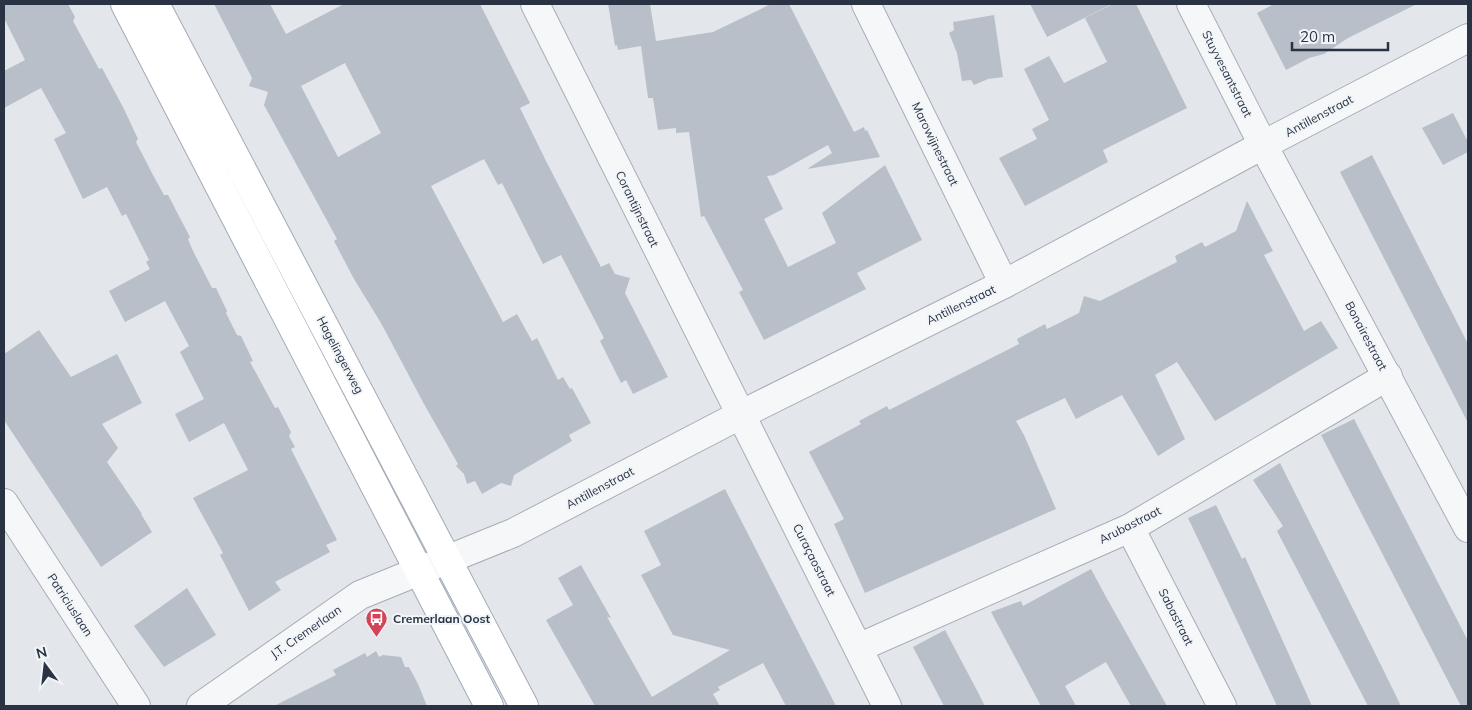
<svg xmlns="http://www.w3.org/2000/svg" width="1472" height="710" font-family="Mulish,sans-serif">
<rect width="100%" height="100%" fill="#e3e6eb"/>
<g fill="#b9bfc9" fill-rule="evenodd">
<polygon points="4,4 68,4 75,17 73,21 99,69 102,68 124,109 138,139 136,142 153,175 164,195 168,195 190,237 188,239 193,251 212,288 216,288 227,311 226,313 237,335 241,336 253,361 250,362 275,408 278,407 291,432 289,436 295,447 291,449 337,540 326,545 330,552 275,582 281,590 249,611 220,555 223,553 193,498 248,470 224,423 189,442 175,414 204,399 180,352 189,346 165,301 125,322 109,291 150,269 146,262 149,260 126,214 122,216 107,187 83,199 54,139 66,133 41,88 4,108 4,71 25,60 4,18"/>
<path d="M214,4H270L286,34L344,4H480L530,103L520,108L546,161L601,267L609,263L615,274L630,278L625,293L668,377L633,394L626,380L621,383L600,341L604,338L561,255L543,264L502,183L498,185L484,159L431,186L503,322L517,314L532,341L537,338L558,380L563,377L570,389L572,388L591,423L569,435L572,441L514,475L511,486L501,483L482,494L475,481L467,484L464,474L456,466L458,464L424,404L381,323L354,279L334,241L337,239L264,105L268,92L249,86L252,78ZM345,63L381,133L338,157L301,86Z"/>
<polygon points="608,4 650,4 656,41 713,32 771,4 789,4 854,132 864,127 865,131 867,130 880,157 807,169 832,153 828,145 774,175 767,176 783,209 764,219 788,267 836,243 822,213 885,165 922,240 857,273 866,289 764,340 739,292 743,290 704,216 701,217 689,132 676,133 676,128 658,130 653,98 648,98 641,46 618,50 617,45 615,46"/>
<polygon points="1030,4 1112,4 1047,37"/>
<polygon points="1113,4 1136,4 1187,108 1103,150 1108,162 1025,206 999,158 1037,139 1032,129 1049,120 1024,69 1049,56 1064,83 1107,62 1085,18"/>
<polygon points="1274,4 1417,4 1348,38 1324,54 1309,58 1286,70 1257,13"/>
<polygon points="994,15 1003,77 988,79 974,85 971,80 962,81 957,53 949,33 954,30 953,22"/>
<polygon points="1453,113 1468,142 1468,152 1443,165 1422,128"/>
<polygon points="1372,155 1468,344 1468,423 1340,172"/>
<polygon points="1247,201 1273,251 1264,255 1304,331 1321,321 1338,348 1215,421 1177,362 1155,375 1185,439 1158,456 1122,395 1076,419 1065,398 1016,421 1024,435 1056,509 865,593 834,524 844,519 809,452 861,424 859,421 887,406 889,410 1019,344 1017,339 1045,324 1047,329 1079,313 1084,296 1100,301 1177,262 1175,256 1202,242 1205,247 1236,231"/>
<polygon points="39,330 71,377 117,354 142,403 102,424 118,448 107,462 142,514 141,514 152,532 101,567 4,420 4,354"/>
<polygon points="1354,419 1468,641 1468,706 1461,706 1321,435"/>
<polygon points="1280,463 1372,647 1401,706 1368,706 1277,531 1283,526 1253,480"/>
<polygon points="725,489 836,706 786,706 763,663 718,687 720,690 713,694 720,706 595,706 546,620 573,605 558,578 581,565 611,618 607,617 652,697 730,650 673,635 641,575 661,565 644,531"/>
<polygon points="1216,505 1242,559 1245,557 1312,706 1277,706 1239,625 1188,518"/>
<polygon points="1091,569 1105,595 1167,706 1131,706 1106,662 1065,686 1076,706 1041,706 991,612 1021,601 1023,606"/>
<polygon points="187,588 216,635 164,667 134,626"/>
<polygon points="945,630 972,681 985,706 944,706 913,647"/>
<polygon points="376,651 379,657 383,655 401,657 405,667 409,667 418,684 427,706 274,706 336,675 333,670 365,653 367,657"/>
</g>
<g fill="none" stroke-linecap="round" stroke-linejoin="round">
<defs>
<g id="minor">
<polyline points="535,4 887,706"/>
<polyline points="866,4 1004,284"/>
<polyline points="1191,4 1263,145 1468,528"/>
<polyline points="4,503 136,706"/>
<polyline points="1130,528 1222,706"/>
<polyline points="858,648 1130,528 1388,376"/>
<polyline points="201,706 360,595 513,533 740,415 1004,284 1263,145 1468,38"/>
</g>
<g id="major">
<polyline points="125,4 489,706"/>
<polyline points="155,4 524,706"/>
</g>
</defs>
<use href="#minor" stroke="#a7adb6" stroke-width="30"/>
<use href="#major" stroke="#a1aab8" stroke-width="30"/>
<use href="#minor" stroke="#f6f7f9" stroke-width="28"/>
<use href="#major" stroke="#fff" stroke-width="28"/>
</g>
<defs>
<symbol id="bus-pin" viewBox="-11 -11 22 30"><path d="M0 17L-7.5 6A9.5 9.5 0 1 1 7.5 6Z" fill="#d54357" stroke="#f2f5f8"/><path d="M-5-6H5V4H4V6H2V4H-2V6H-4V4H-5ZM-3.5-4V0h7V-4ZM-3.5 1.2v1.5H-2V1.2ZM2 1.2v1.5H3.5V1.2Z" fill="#fff"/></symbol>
</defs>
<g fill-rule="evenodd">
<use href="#bus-pin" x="364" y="606" width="25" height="34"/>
</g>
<g text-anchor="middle" stroke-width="4" stroke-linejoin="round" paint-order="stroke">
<g font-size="12" fill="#293344" stroke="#f2f5f8">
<text transform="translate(1227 74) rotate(63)" y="4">Stuyvesantstraat</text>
<text transform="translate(1319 116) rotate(-28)" y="4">Antillenstraat</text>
<text transform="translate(935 144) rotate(64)" y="4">Marowijnestraat</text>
<text transform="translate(637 209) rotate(64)" y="4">Corantijnstraat</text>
<text transform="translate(961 305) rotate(-26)" y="4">Antillenstraat</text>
<text transform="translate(1366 336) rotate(62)" y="4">Bonairestraat</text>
<text transform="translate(340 355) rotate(62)" y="4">Hagelingerweg</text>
<text transform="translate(600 488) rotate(-28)" y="4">Antillenstraat</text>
<text transform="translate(1130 525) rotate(-27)" y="4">Arubastraat</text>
<text transform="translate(814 560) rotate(63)" y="4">Curaçaostraat</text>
<text transform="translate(70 605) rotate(57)" y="4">Patriciuslaan</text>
<text transform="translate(1176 617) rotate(63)" y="4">Sabastraat</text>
<text transform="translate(306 632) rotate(-35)" y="4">J.T. Cremerlaan</text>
</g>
<g font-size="12" font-weight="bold" fill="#293344" stroke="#f2f5f8" text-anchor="start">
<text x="393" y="623">Cremerlaan Oost</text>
</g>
</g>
<rect width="1472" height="710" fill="none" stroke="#293344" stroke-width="10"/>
<g transform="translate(45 665) rotate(345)" stroke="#f2f5f8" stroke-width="4" paint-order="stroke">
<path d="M0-4L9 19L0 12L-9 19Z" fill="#293344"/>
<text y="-8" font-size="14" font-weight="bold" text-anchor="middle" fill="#293344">N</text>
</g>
<path d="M1292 42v8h96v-8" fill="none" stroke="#293344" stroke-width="2.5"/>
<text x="1300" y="42" font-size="15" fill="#293344" stroke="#f2f5f8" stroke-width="4" paint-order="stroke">20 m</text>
</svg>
